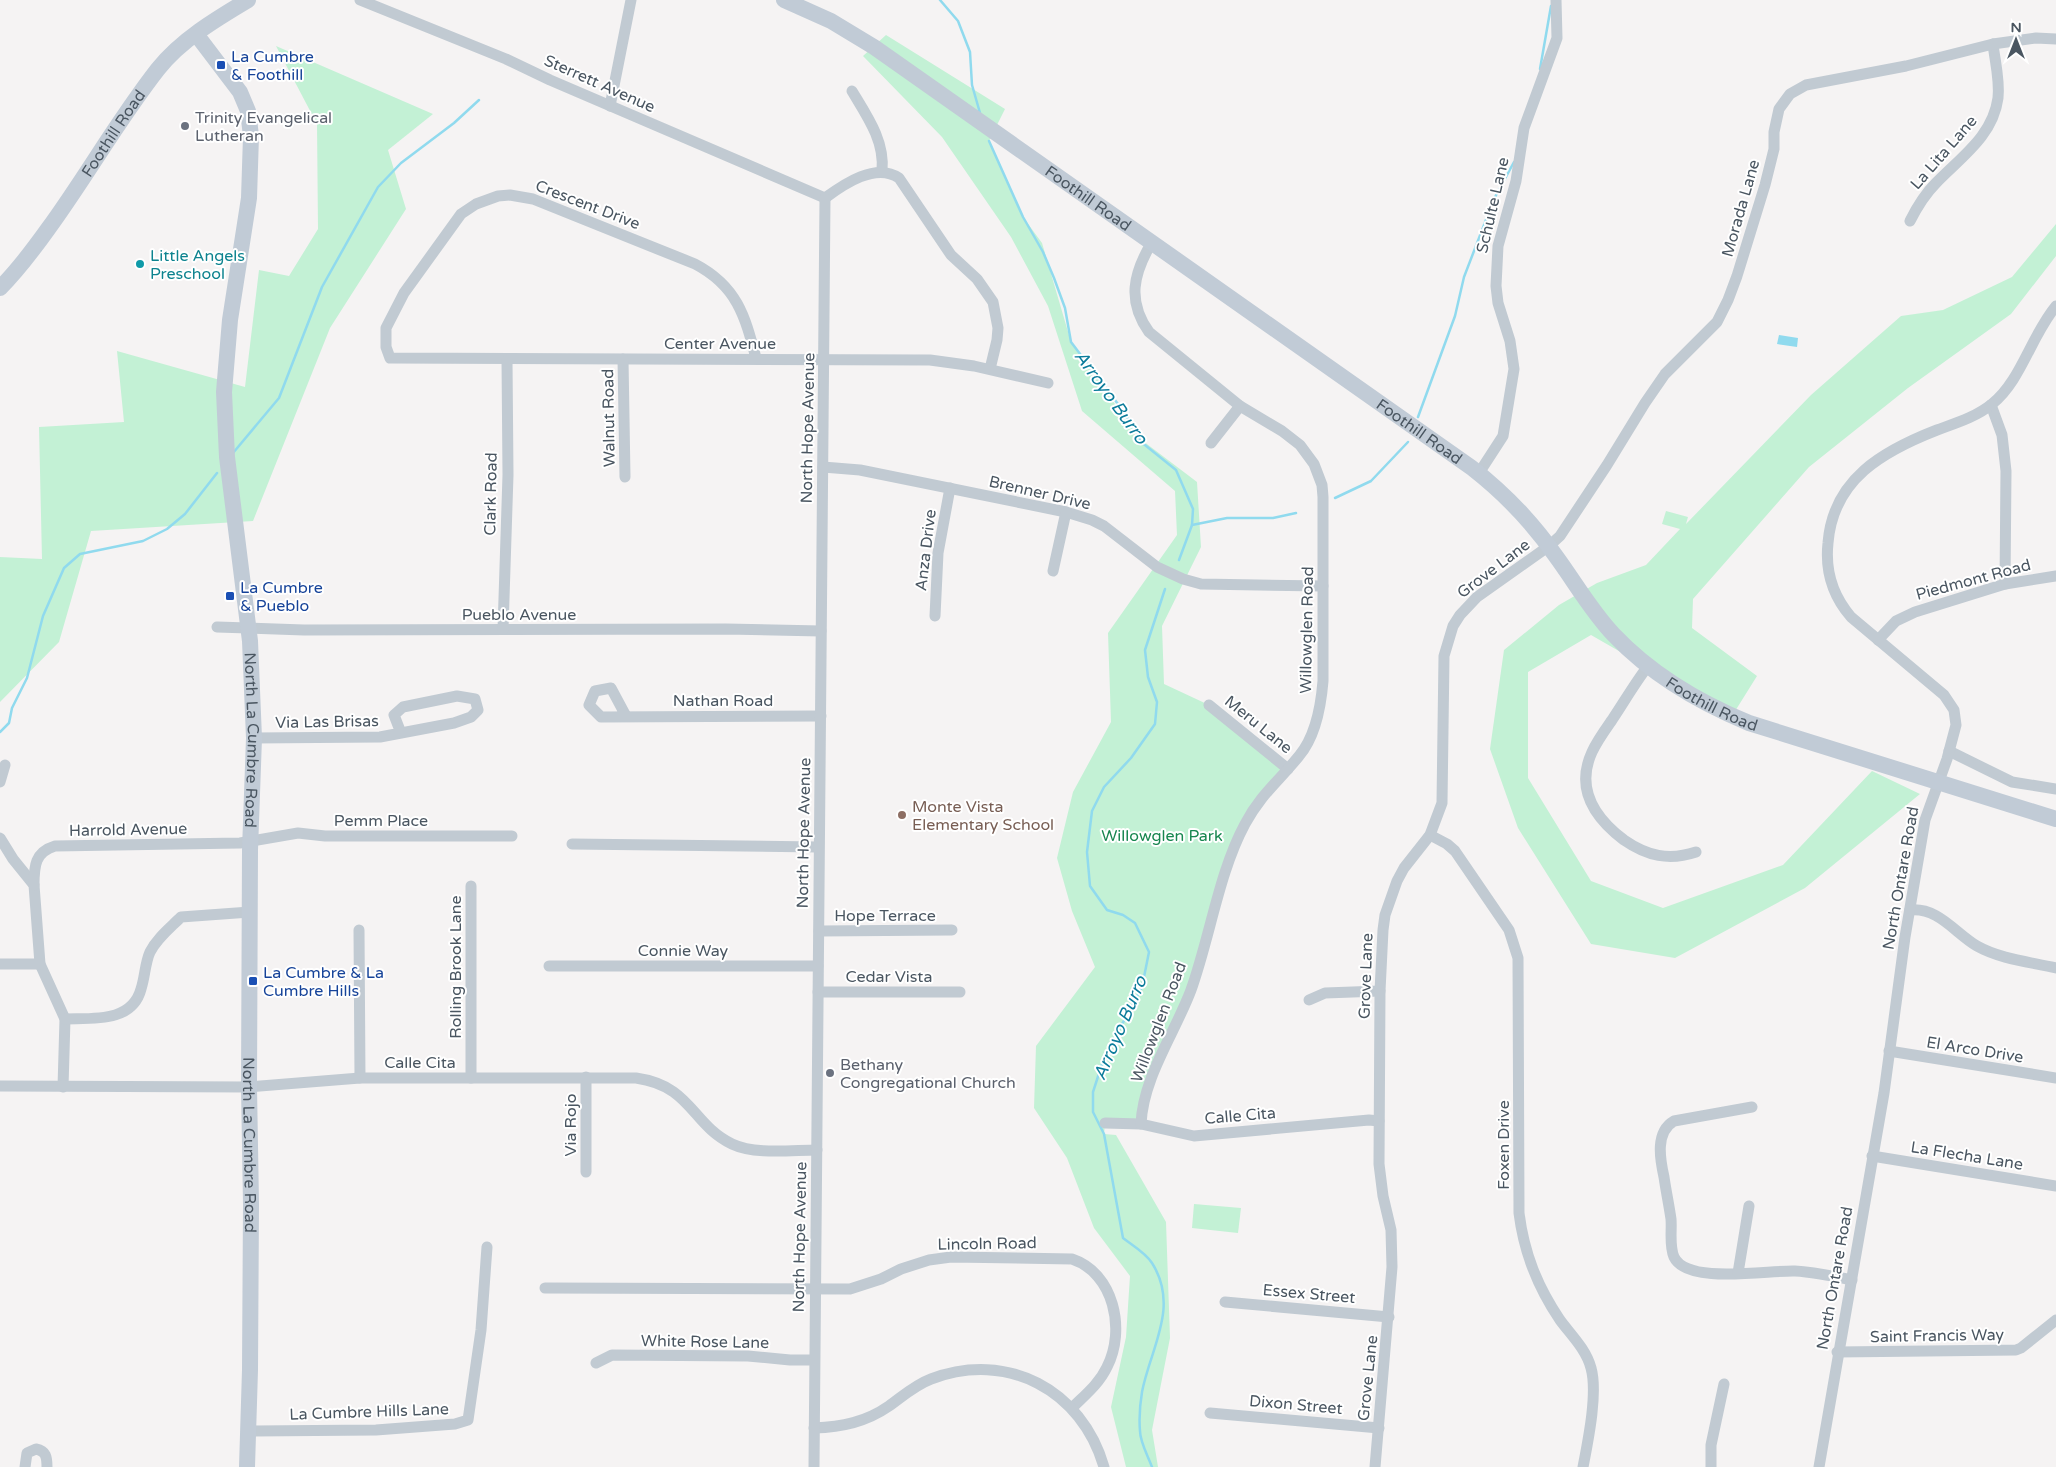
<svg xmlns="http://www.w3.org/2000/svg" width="2056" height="1467" font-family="'Varela Round',sans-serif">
<rect width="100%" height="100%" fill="#f5f3f3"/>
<g fill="#c3f1d5">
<polygon points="886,35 1005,109 989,141 1023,217 1042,243 1071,342 1139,438 1197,482 1201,547 1162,626 1164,684 1209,705 1288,769 1243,826 1192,987 1159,1061 1141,1124 1105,1124 1104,1134 1116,1135 1166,1222 1170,1338 1152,1430 1158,1467 1126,1467 1111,1407 1126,1337 1130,1276 1094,1228 1067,1158 1034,1108 1036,1046 1095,967 1072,911 1057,858 1073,792 1111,722 1108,633 1177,535 1175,491 1082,411 1048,306 1011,237 942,137 863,56"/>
<polygon points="276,46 433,114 388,150 406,209 330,328 253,521 91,531 59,642 0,702 0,557 42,559 39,427 124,422 117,351 245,387 259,270 289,276 318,229 317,124"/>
<polygon points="2056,224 2056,256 2011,314 1908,388 1809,467 1693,599 1692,628 1757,676 1732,716 1591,635 1528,672 1528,778 1591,881 1663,908 1783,865 1872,771 1920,794 1805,888 1675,958 1591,944 1518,828 1490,749 1504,650 1559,605 1597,583 1646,565 1680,529 1662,524 1666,511 1688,517 1686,524 1811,395 1901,316 1943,310 2012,277"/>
<polygon points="1194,1204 1241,1208 1238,1233 1192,1228"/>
</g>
<polygon fill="#90daee" points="1779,335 1798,338 1797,347 1777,344"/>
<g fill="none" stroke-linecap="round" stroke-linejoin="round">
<g stroke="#90daee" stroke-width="2.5">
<polyline points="940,0 958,21 970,52 972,85 980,113"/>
<polyline points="1540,69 1551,6"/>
<polyline points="989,141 1023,217 1043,252 1054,278 1065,308 1071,342 1121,408 1139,436 1140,441 1176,470 1193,509 1192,525 1179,560"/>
<polyline points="1418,417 1455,316 1464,277 1494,199 1514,162"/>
<polyline points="233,453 279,398 322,287 378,187 401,163 454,123 479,100"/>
<polyline points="1335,498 1371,481 1408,442"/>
<polyline points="1192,525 1227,518 1273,518 1296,513"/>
<polyline points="0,732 9,723 12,708 27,678 43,616 64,568 80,554 143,541 167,529 185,514 217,473"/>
<path d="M1152,1467C1148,1456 1140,1442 1140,1431C1139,1419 1140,1404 1142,1392C1150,1349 1180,1307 1152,1263C1146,1253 1132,1245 1123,1238L1104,1134L1093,1112V1092L1104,1058L1142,987L1149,952L1135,923L1123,915L1107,910L1090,886L1087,852L1092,811L1104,787L1131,758L1155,724L1157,702L1148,677L1145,650L1165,589"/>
</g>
<g stroke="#c1cad2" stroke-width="11">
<polyline points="360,0 506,59 550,80 825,198"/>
<path d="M852,91C867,116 885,141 882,171"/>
<polyline points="610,106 631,0"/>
<path d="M825,198C844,184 876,162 899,178L951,255L977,279L993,302L998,328L997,340L990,369"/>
<path d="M1910,221C1917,207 1925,194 1936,183C1961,157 1993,136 1998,98C2000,80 1995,62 1993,44"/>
<path d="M756,358C745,316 737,286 695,264L533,199L510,195L498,196L476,204L461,214L404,293L386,328V347L390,358L930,360L974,366L1048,383"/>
<polyline points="623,359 625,477"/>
<polyline points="1991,405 2002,435 2006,471 2005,584"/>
<polyline points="1211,443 1240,406"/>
<polyline points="823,467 860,470 1066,512 1092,520 1104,526 1157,567 1183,579 1201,584 1323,586"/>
<polyline points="1479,473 1503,436 1514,369 1510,341 1498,303 1496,286 1498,246 1516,181 1524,128 1557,38 1556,0"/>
<polyline points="1053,571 1066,512"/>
<polyline points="935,616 938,553 950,488"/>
<polyline points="217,627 304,630 726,629 821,631"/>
<polyline points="503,629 508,475 507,360"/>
<polyline points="1878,640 1896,621 1915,612 2005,584 2056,576"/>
<path d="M1648,666C1635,683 1624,702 1612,720C1605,730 1597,741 1592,752C1575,789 1595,818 1624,840C1647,856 1669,861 1696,852"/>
<polyline points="1209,705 1288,769"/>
<polyline points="626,716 611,688 595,691 589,705 601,717 821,716"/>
<polyline points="254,738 380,737 454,723 471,717 478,710 475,699 457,696 403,707 394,715 401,733"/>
<polyline points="1949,751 2012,782 2056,789"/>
<polyline points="0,782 5,765"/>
<path d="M1430,835L1447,844L1455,851L1509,930L1518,958L1519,1213C1524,1253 1537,1286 1560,1320C1571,1335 1586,1349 1591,1368C1598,1393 1588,1441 1583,1467"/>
<polyline points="0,838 13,859 34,885 40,964 65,1019 63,1087"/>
<polyline points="572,844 818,847"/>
<path d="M34,885C34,866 35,852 55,846L240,843L298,833L325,836H512"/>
<polyline points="471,886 471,1078"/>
<path d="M1910,910C1938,907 1955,933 1977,946C2000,959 2030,962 2056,968"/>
<polyline points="359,930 360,1078"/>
<polyline points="819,931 952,930"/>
<polyline points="0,964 40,964"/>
<polyline points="549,966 818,966"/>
<polyline points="818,992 960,992"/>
<polyline points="1309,1000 1325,993 1380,991"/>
<path d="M65,1019C92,1018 132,1023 141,989C145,977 145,963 150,952C157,938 170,928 181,917L250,912"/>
<polyline points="1889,1051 2056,1078"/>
<polyline points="586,1077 586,1172"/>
<path d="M0,1086L249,1087L360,1078H636C692,1086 691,1124 732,1144C755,1155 792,1150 817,1150"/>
<path d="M1752,1107L1674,1121C1655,1132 1660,1159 1664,1177C1666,1191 1669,1205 1671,1219C1672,1230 1669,1246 1674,1257C1687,1285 1768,1270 1795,1271C1814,1272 1833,1276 1852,1280"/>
<polyline points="1105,1123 1141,1124 1194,1136 1369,1120 1379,1121"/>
<path d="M1141,1124C1143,1077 1175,1033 1191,990C1210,937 1219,872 1245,824C1261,794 1279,781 1299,756C1316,736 1321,706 1323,681V497L1322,485L1314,464L1300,445L1282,431L1240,406L1149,332C1127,301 1133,274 1152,242"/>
<polyline points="1872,1156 2056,1186"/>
<polyline points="1738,1273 1749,1206"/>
<path d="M545,1288L850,1289L881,1279L901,1269L929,1260L951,1257L1072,1259C1114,1273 1126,1330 1107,1367C1099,1384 1085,1395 1072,1408"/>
<polyline points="1225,1302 1389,1317"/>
<polyline points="1837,1352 2016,1350 2021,1348 2056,1320"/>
<polyline points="596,1363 612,1355 748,1356 790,1360 814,1360"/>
<polyline points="1210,1413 1379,1428"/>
<path d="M814,1428C842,1427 866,1422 889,1406C903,1396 915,1385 931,1379C1007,1350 1082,1390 1104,1467"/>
<polyline points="247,1431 376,1430 455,1424 468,1420 481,1330 487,1247"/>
<path d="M25,1467L27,1453L36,1449C46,1451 47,1457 47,1467"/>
<polyline points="814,1467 825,198"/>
<polyline points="1375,1467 1392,1267 1391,1230 1383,1196 1379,1164 1380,991 1383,930 1385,915 1397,881 1404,868 1430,835 1442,803 1444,656 1453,626 1460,615 1477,597 1549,546 1560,536 1607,465 1645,403 1665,374 1717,322 1728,300 1737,276 1765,185 1774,149 1774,132 1779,109 1790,94 1806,85 1906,66 1993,44 2036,38 2056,39"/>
<polyline points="1711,1467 1711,1445 1724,1384"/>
<path d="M1819,1467L1884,1093L1905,937L1925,820L1947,759L1956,725L1954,710L1944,695L1851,617C1832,595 1825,571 1828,543C1833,479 1883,451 1937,430C1956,423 1976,417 1992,404C2021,381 2031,336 2056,306"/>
</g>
<g stroke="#c1cbd6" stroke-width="16">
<path id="s1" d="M784,0L831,21L874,47L1472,468C1504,493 1532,522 1555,555C1575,582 1591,611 1614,635C1652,675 1698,702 1749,723L2056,819"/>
<path id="s2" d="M196,34L240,92L248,111L251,136L249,198L230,320L224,392L227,457L250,641L254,738L250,850L249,1087L251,1204L250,1370L247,1467"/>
<path id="s3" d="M0,288C18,270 33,250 48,229C86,177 118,120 158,69C181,40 216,19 248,0"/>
</g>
</g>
<g fill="#1a4fb4" stroke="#fff" stroke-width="2">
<rect x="216" y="60" width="10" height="10" rx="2.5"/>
<rect x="225" y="591" width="10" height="10" rx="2.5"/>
<rect x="248" y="976" width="10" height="10" rx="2.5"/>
</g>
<g fill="#6b7280" stroke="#fff" stroke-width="2">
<circle cx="185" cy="126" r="5"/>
<circle cx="830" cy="1073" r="5"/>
</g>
<circle fill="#0f9aa8" stroke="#fff" stroke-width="2" cx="140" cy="264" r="5"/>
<circle fill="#8d6e63" stroke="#fff" stroke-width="2" cx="902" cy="815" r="5"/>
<g text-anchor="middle" stroke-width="4" stroke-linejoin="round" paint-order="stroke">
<g font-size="16" fill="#164399" stroke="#fff" text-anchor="start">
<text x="231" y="62">La Cumbre<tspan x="231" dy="18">&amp; Foothill</tspan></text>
<text x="240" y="593">La Cumbre<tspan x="240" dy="18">&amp; Pueblo</tspan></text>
<text x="263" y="978">La Cumbre &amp; La<tspan x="263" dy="18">Cumbre Hills</tspan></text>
</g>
<g font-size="16" fill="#4a5661" stroke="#fff">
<text transform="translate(600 83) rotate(24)" y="6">Sterrett Avenue</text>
<text dy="6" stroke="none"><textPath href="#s3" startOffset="192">Foothill Road</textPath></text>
<text transform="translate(1943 152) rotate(-49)" y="6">La Lita Lane</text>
<text dy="6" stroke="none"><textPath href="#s1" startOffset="364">Foothill Road</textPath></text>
<text transform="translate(588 204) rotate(21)" y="6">Crescent Drive</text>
<text transform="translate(1492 205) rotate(-77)" y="6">Schulte Lane</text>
<text transform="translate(1740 208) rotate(-74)" y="6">Morada Lane</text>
<text x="720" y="349">Center Avenue</text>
<text transform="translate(608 418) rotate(-91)" y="6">Walnut Road</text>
<text transform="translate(807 428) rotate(-89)" y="6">North Hope Avenue</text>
<text dy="6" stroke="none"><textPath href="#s1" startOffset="769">Foothill Road</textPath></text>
<text transform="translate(1040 492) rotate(13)" y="6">Brenner Drive</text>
<text transform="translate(490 494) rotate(-89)" y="6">Clark Road</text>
<text transform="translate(925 550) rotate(-83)" y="6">Anza Drive</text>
<text transform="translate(1493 568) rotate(-37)" y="6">Grove Lane</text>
<text transform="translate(1973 579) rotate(-15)" y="6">Piedmont Road</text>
<text x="519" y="620">Pueblo Avenue</text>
<text transform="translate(1306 630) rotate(-89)" y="6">Willowglen Road</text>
<text x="723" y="706">Nathan Road</text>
<text dy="6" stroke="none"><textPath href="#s1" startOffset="1174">Foothill Road</textPath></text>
<text transform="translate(327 721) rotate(-1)" y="6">Via Las Brisas</text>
<text transform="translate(1259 724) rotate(39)" y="6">Meru Lane</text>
<text dy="6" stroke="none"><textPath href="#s2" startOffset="726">North La Cumbre Road</textPath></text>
<text x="381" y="826">Pemm Place</text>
<text transform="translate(128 829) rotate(-1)" y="6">Harrold Avenue</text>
<text transform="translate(803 833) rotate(-89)" y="6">North Hope Avenue</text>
<text transform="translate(1900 878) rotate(-80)" y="6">North Ontare Road</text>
<text x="885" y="921">Hope Terrace</text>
<text x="683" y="956">Connie Way</text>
<text transform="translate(455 967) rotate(-90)" y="6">Rolling Brook Lane</text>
<text x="889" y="982">Cedar Vista</text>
<text transform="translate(1365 976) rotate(-88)" y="6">Grove Lane</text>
<text transform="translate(1158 1022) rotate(-69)" y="6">Willowglen Road</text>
<text transform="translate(1975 1049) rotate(9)" y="6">El Arco Drive</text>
<text x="420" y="1068">Calle Cita</text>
<text transform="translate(1240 1115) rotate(-5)" y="6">Calle Cita</text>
<text transform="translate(570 1125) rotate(-90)" y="6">Via Rojo</text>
<text dy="6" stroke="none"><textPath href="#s2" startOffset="1131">North La Cumbre Road</textPath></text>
<text transform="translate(1503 1145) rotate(-90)" y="6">Foxen Drive</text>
<text transform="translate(1967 1155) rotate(9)" y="6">La Flecha Lane</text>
<text transform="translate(799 1237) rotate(-89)" y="6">North Hope Avenue</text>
<text transform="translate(987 1243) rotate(-1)" y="6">Lincoln Road</text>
<text transform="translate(1834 1278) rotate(-80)" y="6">North Ontare Road</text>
<text transform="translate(1309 1293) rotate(5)" y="6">Essex Street</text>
<text transform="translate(1937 1335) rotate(-1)" y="6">Saint Francis Way</text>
<text transform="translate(705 1341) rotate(1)" y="6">White Rose Lane</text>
<text transform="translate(1367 1378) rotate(-84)" y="6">Grove Lane</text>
<text transform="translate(1296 1404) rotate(5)" y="6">Dixon Street</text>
<text transform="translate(369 1411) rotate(-2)" y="6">La Cumbre Hills Lane</text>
</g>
<g font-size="16" fill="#5b616d" stroke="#fff" text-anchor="start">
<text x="195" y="123">Trinity Evangelical<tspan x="195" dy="18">Lutheran</tspan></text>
<text x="840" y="1070">Bethany<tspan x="840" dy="18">Congregational Church</tspan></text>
</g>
<g font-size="16" fill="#0d838f" stroke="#fff" text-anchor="start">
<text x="150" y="261">Little Angels<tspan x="150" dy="18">Preschool</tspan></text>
</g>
<g font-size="16" fill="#785e54" stroke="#fff" text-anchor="start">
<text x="912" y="812">Monte Vista<tspan x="912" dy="18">Elementary School</tspan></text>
</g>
<g font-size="16" fill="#17864f" stroke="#fff">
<text x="1162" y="841">Willowglen Park</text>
</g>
<g font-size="18" font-style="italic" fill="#0c7c9b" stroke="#fff">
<text transform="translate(1111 397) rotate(54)" y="6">Arroyo Burro</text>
<text transform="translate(1120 1028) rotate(-67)" y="6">Arroyo Burro</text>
</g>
</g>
<g transform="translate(2016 40)" stroke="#ffffff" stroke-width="4" paint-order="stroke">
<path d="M0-4L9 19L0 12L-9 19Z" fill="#4a5661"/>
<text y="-8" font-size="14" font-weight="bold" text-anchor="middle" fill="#4a5661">N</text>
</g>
</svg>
